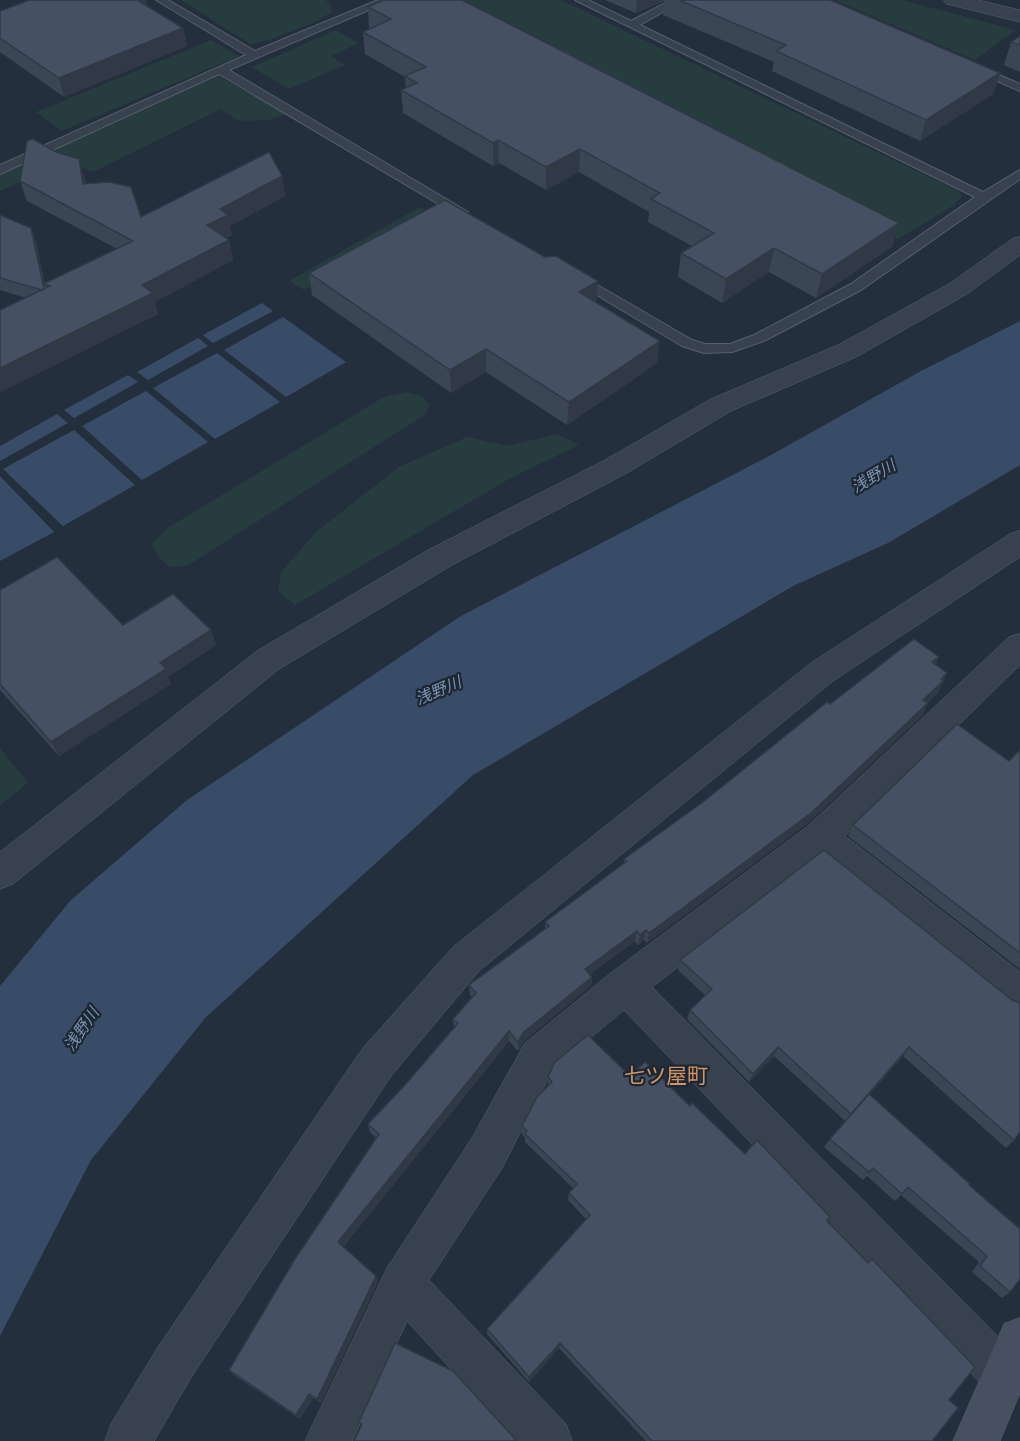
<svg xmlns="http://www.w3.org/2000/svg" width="1020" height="1441" font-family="Helvetica,'Noto Sans JP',sans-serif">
<rect width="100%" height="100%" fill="#242f3e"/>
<g fill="#263c3f">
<polygon points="181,0 325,0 331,4 332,12 313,23 266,41 250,44"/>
<polygon points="436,0 561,0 958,191 962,196 954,205 898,239"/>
<polygon points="835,0 902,0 1016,30 975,60"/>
<polygon points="336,30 359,43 331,56 345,65 289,89 252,67"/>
<polygon points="211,40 239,56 62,131 36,112"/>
<polygon points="218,76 287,114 268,120 239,121 221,109 93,172 67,161 0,191 0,175"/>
<polygon points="420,207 435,215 304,290 289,281"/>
<polygon points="407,392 421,396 429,404 426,414 187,566 169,567 160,558 151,544 169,527 384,397"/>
<polygon points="557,434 579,445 509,479 295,605 278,591 281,572 317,531 399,467 467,437 508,446"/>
<polygon points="0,748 28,783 0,805"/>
</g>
<g fill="#394c67">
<polygon points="262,303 273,311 213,343 203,335"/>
<polygon points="283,317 346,362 286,397 224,350"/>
<polygon points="1020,321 1020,465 888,543 793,586 473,775 206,1017 91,1160 0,1336 0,986 71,900 187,800 461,616 771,455 921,371"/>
<polygon points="198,338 208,346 148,380 137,372"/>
<polygon points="217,353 280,402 215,439 153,388"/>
<polygon points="128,375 138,382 74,418 64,410"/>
<polygon points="146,391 208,442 142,480 82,426"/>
<polygon points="57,414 68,423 0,461 0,446"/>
<polygon points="74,430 135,485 63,526 3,469"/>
<polygon points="0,476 54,532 0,561"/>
</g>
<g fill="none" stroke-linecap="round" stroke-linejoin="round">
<defs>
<g id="lane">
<polygon points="156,0 168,0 255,51 378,0 392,0 229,70 468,212 462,216 457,215 219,74 0,174 0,165 246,55"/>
<polygon points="575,0 588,0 631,21 671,0 684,0 640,25 983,192 1020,170 1020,179 861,290 764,341 732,352 704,353 682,346 570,279 577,275 582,276 692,340 705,344 730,344 754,335 851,284 975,197"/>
<polygon points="978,66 1020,84 1020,91 974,71 972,69"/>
</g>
<g id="street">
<polygon points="944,0 978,0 1020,10 1020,22 947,4"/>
<polygon points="1020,237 1020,255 967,294 856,357 731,411 625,474 452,565 279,669 13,884 0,889 0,852 257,651 430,549 605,460 711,399 838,345 949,284 1012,239"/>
<polygon points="1020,531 1020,557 833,681 479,971 391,1076 190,1379 154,1441 105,1441 111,1424 158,1347 363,1048 453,947 811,663 1010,534"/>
<polygon points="1020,634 1020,665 845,836 1020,972 1020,1013 1006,1008 820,858 652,987 1020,1359 1020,1393 1005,1399 989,1392 624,1010 553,1069 502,1168 429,1280 566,1424 572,1441 517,1441 407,1321 352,1441 305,1441 387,1268 472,1138 525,1043 612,972 808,826 1009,637"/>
</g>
<polygon id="secondary" points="1020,1318 1020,1393 1000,1441 953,1441 1004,1324"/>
</defs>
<use href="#lane" stroke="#565f6c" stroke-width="2"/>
<use href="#street" stroke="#565f6c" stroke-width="1"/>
<use href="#secondary" stroke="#565f6c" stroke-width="1"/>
<use href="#lane" fill="#38414e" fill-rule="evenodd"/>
<use href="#street" fill="#38414e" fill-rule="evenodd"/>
<use href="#secondary" fill="#465061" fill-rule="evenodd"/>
</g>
<g fill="#3b4654">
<polygon points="605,0 830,0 1000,73 993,94 920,141 772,71 774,62 663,15 664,1 636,13"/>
<polygon points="148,6 183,28 187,46 64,97 0,52 0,11"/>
<polygon points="368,7 893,246 816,298 769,272 722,303 678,277 681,253 692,246 648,222 649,212 579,172 546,190 499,163 493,166 403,113 401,90 406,88 405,77 365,54 363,32 369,29"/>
<polygon points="1020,36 1020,72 1004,65 1011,42"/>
<polygon points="282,176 285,196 230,226 232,235 226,238 229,240 233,260 155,302 158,314 0,392 0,310 26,298 0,290 0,215 31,228 36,242 45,284 117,249 27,201 20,181 85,179 86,184 141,217"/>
<polygon points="545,257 598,281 596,302 657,363 567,425 486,372 451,393 312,295 309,273"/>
<polygon points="0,590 123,625 211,630 216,645 168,677 171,684 59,756 0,690"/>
<polygon points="939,657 936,665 947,673 938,693 927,703 923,715 807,824 647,943 644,940 638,945 635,941 590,974 592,977 591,986 524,1041 518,1051 509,1041 343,1247 378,1282 321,1403 313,1398 300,1419 234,1375 229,1370 376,1138 370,1132 368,1124 405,1085 454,1028 453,1019 472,997 470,995 469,985 545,929 545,922 624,864 624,859 703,802 830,704"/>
<polygon points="1020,750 1020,969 848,836 853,825 1009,761"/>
<polygon points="824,850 1014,1140 1006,1148 903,1056 869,1095 969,1185 1010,1292 1002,1298 972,1272 979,1262 901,1195 895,1201 867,1176 863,1180 824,1147 830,1139 845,1121 774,1056 749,1082 687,1019 690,1010 705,995 678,970 680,960"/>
<polygon points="630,1076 690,1106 745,1154 827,1221 949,1400 932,1441 646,1441 559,1348 529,1382 487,1334 487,1329 586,1219 568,1200 569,1193 573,1188 525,1142 525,1138 522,1134 522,1126 548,1086 548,1077"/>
</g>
<g fill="#303945">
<polygon points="132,0 146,0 148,9"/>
<polygon points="637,0 664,0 636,13"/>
<polygon points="183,28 187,46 64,97 59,78"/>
<polygon points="1000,73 993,94 920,141 926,120"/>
<polygon points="498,140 499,163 493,166 493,143"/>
<polygon points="580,149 579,172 546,190 546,167"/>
<polygon points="79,159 85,179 89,204 83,184"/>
<polygon points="282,176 285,196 230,226 232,235 211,245 207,225 220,209"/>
<polygon points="899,223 893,246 816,298 822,274"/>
<polygon points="31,228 36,242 45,285 43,285"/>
<polygon points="229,240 233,260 155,302 158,314 0,392 0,368 142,285"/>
<polygon points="774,248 769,272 722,303 726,279"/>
<polygon points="598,281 596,303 579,292"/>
<polygon points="660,341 657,363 567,425 569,402"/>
<polygon points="486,349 486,372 451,393 450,370"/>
<polygon points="211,630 216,645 168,677 171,684 59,756 51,742 160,663"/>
<polygon points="939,657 934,669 932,662"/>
<polygon points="947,673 938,693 918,712 923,700 941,679"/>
<polygon points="928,703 923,715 807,824 647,943 649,933"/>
<polygon points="646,930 644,940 638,945 640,935"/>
<polygon points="637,931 635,941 584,979 585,969"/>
<polygon points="592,977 591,986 524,1041 518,1051 518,1042 524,1032"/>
<polygon points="509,1031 509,1041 341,1249 338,1242"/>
<polygon points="778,1047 774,1056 749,1082 753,1074"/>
<polygon points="909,1047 903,1056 846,1122 851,1114"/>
<polygon points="376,1276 378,1282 321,1403 317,1399"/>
<polygon points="560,1343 559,1348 529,1382 529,1377"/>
<polygon points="309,1394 313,1398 300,1419 296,1415"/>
</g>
<g fill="#455162" stroke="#303945" stroke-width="1.5">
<polygon points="30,0 137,0 183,28 59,78 0,38 0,11"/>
<polygon points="384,0 462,0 899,223 822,274 774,248 726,279 681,253 714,233 651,199 660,193 580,149 546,167 498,140 493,143 401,90 417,83 405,76 426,67 363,32 391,19 368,7"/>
<polygon points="679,0 830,0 1000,73 926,120 776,51 786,45"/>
<polygon points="1020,36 1020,45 1011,42"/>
<polygon points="33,139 56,152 79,159 83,184 109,182 131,187 141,217 269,152 282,176 220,209 228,215 207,225 229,240 142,285 153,293 0,368 0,310 50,286 43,284 133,241 20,181 27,141"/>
<polygon points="445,200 545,257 556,256 598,281 579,292 660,341 569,402 486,349 450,370 309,273"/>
<polygon points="0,215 31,228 44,289 42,290 0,278"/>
<polygon points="57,557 123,625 173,594 211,630 160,663 166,669 51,742 0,684 0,590"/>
<polygon points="914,639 939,657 932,662 947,673 941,679 943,681 923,700 928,703 811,813 649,933 646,930 640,935 637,931 585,969 592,977 524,1032 518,1042 509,1031 338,1242 376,1276 317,1399 309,1394 296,1415 229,1370 295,1259 379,1134 368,1124 405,1085 458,1023 453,1019 476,993 469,985 549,926 545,922 627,861 624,859 703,802 827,702 830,704"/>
<polygon points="957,724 1009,761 1020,750 1020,953 853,825"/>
<polygon points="824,850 1012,1000 1020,1003 1020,1132 1014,1140 909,1047 851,1114 778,1047 753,1074 690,1010 712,989 680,960"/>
<polygon points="588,1035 630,1076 645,1062 690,1106 692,1103 745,1154 757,1140 830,1217 827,1221 868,1263 872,1259 975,1367 949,1400 958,1408 932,1441 652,1441 560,1343 529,1377 487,1329 590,1215 569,1193 577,1184 525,1134 527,1131 522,1126 537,1097 552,1082 548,1077 555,1062"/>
<polygon points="869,1094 970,1184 969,1185 1020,1229 1020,1279 1010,1292 980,1266 987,1256 908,1187 902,1194 873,1168 869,1172 830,1139"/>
<polygon points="395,1343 453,1371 517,1441 354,1441 362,1424 359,1422"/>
</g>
<g text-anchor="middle" stroke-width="4.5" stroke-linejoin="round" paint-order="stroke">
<g font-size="16" font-style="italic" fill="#7c92b1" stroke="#1d2633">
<text transform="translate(873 476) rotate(-31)" y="6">浅野川</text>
<text transform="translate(438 690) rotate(-23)" y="6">浅野川</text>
<text transform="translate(81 1029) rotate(-56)" y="6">浅野川</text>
</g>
<g font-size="21" fill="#d59563" stroke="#1d2633">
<text x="666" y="1083">七ツ屋町</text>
</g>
</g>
</svg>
